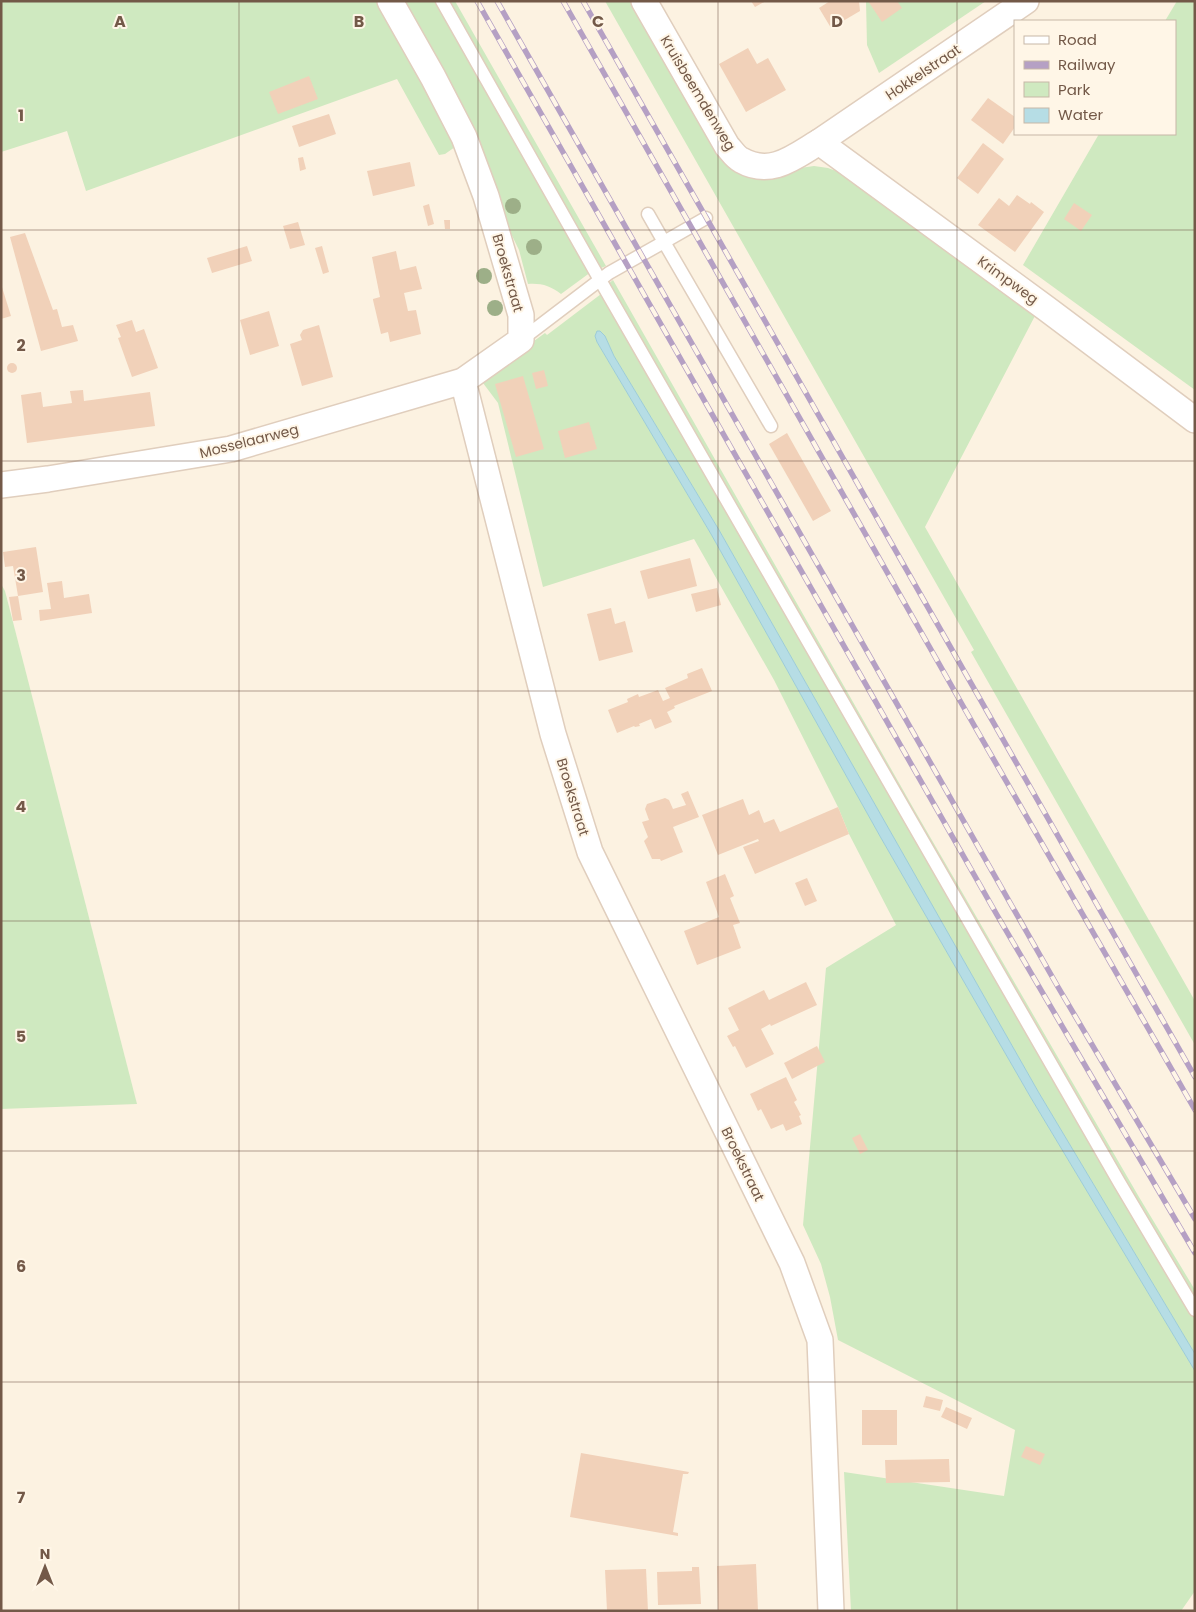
<svg xmlns="http://www.w3.org/2000/svg" width="1196" height="1612" font-family="Poppins,sans-serif">
<rect width="100%" height="100%" fill="#fcf2e1"/>
<g fill="#cfe9c0">
<polygon points="1,1 382,1 427,80 455,147 445,154 439,155 397,79 86,191 67,131 1,152"/>
<path d="M397,1H455L606,266L591,272L561,294C551,286 541,283 528,284L519,250Z"/>
<polygon points="605,1 633,1 723,155 800,168 814,166 828,168 839,172 1037,312 925,527 1195,1001 1195,1045 971,652 974,650"/>
<polygon points="866,1 986,1 879,73 867,45"/>
<polygon points="1177,1 1195,1 1195,390 1023,265 1099,134 1175,134 1175,21 1165,21"/>
<polygon points="613,280 915,811 1139,1197 1195,1290 1195,1354 1039,1093 719,530 614,356 605,336 595,336 597,342 711,534 881,838 1031,1098 1195,1371 1195,1591 1181,1611 851,1611 844,1472 1004,1496 1015,1430 838,1340 830,1297 821,1264 803,1225 826,968 896,925 849,834 838,807 774,680 694,539 543,587 498,403 483,383 491,372 545,333 547,335 605,291 603,288"/>
<polygon points="1,584 5,591 137,1104 1,1109"/>
</g>
<polygon fill="#b6dde5" stroke="#9cccd7" points="597,331 600,331 605,336 614,356 719,530 1039,1093 1195,1354 1195,1371 1031,1098 881,838 711,534 597,342 595,336"/>
<g fill="#f1d1b9">
<polygon points="751,1 766,1 755,7"/>
<polygon points="830,1 859,1 860,11 831,28 819,8"/>
<polygon points="868,1 897,1 902,8 882,22"/>
<polygon points="748,48 757,64 768,58 786,90 746,112 719,64"/>
<polygon points="309,76 318,99 278,114 269,92"/>
<polygon points="988,98 1015,117 1015,127 1003,144 971,120"/>
<polygon points="329,114 336,134 299,147 292,126"/>
<polygon points="983,143 1004,159 978,194 957,178"/>
<polygon points="303,157 306,169 300,171 298,158"/>
<polygon points="410,162 415,186 373,196 367,171"/>
<polygon points="1017,195 1030,204 1031,202 1044,212 1015,252 978,225 999,198 1009,206"/>
<polygon points="1074,203 1092,215 1081,231 1064,219"/>
<polygon points="429,204 434,224 428,226 423,206"/>
<polygon points="444,220 450,220 450,229 445,229"/>
<polygon points="298,222 305,245 290,249 283,226"/>
<polygon points="25,233 53,310 57,309 62,327 73,325 78,341 41,351 10,237"/>
<polygon points="247,246 252,261 212,273 207,258"/>
<polygon points="322,246 329,272 323,274 315,248"/>
<polygon points="396,251 400,270 416,266 422,289 404,293 408,311 416,310 421,334 390,342 388,332 381,334 373,300 373,299 380,297 372,257"/>
<polygon points="1,284 11,316 1,319"/>
<polygon points="269,311 279,346 250,355 240,320"/>
<polygon points="132,320 136,332 144,329 158,368 132,377 118,338 121,337 116,325"/>
<polygon points="319,325 333,377 302,386 290,344 302,340 300,335 303,330"/>
<circle cx="12" cy="368" r="5"/>
<polygon points="544,370 548,386 536,389 532,373"/>
<polygon points="523,376 544,449 516,457 495,384"/>
<polygon points="83,390 84,401 150,392 155,426 27,443 21,395 41,392 43,407 72,403 70,391"/>
<polygon points="589,422 597,449 565,458 558,431"/>
<polygon points="787,433 831,511 813,521 769,444"/>
<polygon points="36,547 43,592 18,596 13,566 5,567 3,552"/>
<polygon points="690,558 697,586 648,599 640,571"/>
<polygon points="62,581 64,598 89,594 92,613 40,621 39,610 51,609 47,583"/>
<polygon points="717,588 721,605 696,612 691,594"/>
<polygon points="18,596 22,620 13,621 9,597"/>
<polygon points="611,608 615,624 625,621 633,652 599,661 587,614"/>
<polygon points="702,668 712,691 674,706 675,708 667,712 672,722 655,729 651,719 639,724 640,726 635,727 634,726 617,733 608,710 628,702 627,699 638,694 639,697 658,690 663,701 670,698 665,688 688,678 687,674"/>
<polygon points="688,791 699,817 673,827 683,852 661,861 660,859 652,859 644,841 648,837 642,822 649,820 645,809 647,804 665,798 669,800 673,809 686,805 681,794"/>
<polygon points="743,799 749,815 759,810 764,823 774,819 780,832 838,807 849,834 755,874 743,847 759,841 758,839 718,855 702,815"/>
<polygon points="725,874 734,896 730,898 740,923 733,925 741,948 697,965 684,931 719,917 706,882"/>
<polygon points="807,878 817,901 805,906 795,883"/>
<polygon points="806,982 817,1005 771,1026 770,1024 761,1029 774,1054 746,1068 735,1046 733,1047 727,1036 739,1030 728,1008 764,990 769,1000"/>
<polygon points="817,1046 825,1062 792,1079 784,1063"/>
<polygon points="786,1077 797,1100 794,1102 801,1115 799,1116 802,1124 786,1131 783,1124 771,1129 761,1109 758,1111 750,1094"/>
<polygon points="860,1134 868,1150 860,1154 852,1138"/>
<polygon points="926,1396 943,1400 940,1411 923,1407"/>
<polygon points="946,1407 972,1418 967,1429 941,1417"/>
<rect x="862" y="1410" width="35" height="35"/>
<polygon points="1026,1446 1045,1454 1040,1465 1021,1457"/>
<polygon points="581,1453 689,1472 688,1474 683,1474 673,1532 678,1533 678,1536 570,1517"/>
<polygon points="949,1459 950,1482 886,1483 885,1460"/>
<polygon points="756,1564 758,1611 718,1611 717,1566"/>
<polygon points="692,1567 699,1567 701,1604 658,1605 657,1572 692,1571"/>
<polygon points="646,1569 648,1611 607,1611 605,1570"/>
</g>
<g fill="none" stroke-linecap="round" stroke-linejoin="round">
<defs>
<g id="lane">
<polyline points="442,1 600,280 1119,1182 1195,1310"/>
<polyline points="648,214 664,242 706,218"/>
<polyline points="521,340 609,273 664,242 771,426"/>
</g>
<g id="street">
<path d="M644,1L727,146C731,150 735,157 741,160C771,177 794,157 819,142L1026,1"/>
<polyline points="819,142 1047,309 1195,420"/>
<polyline points="463,381 553,734 590,852 792,1263 820,1340 831,1611"/>
<polyline points="1,485 48,479 231,449 463,381 521,340 521,315 486,196 464,137 433,77 390,1"/>
</g>
</defs>
<use href="#lane" stroke="#e0cebd" stroke-width="15"/>
<use href="#street" stroke="#e0cebd" stroke-width="28"/>
<use href="#lane" stroke="#fff" stroke-width="12"/>
<use href="#street" stroke="#fff" stroke-width="25"/>
<defs>
<g id="rail">
<polyline points="477,1 997,915 1195,1253"/>
<polyline points="497,1 1058,987 1195,1219"/>
<polyline points="563,1 963,706 1195,1110"/>
<polyline points="583,1 1195,1077"/>
</g>
</defs>
<use href="#rail" stroke="#b5a0c4" stroke-width="5.5"/>
<use href="#rail" stroke="#fff6e7" stroke-width="4" stroke-dasharray="11" stroke-linecap="butt"/>
</g>
<g fill="#9daf88">
<circle cx="513" cy="206" r="8"/>
<circle cx="534" cy="247" r="8"/>
<circle cx="484" cy="276" r="8"/>
<circle cx="495" cy="308" r="8"/>
</g>
<path fill="none" stroke="#735948" stroke-width="1" stroke-opacity="0.55" d="M239,1V1611M478,1V1611M718,1V1611M957,1V1611M1,230H1195M1,461H1195M1,691H1195M1,921H1195M1,1151H1195M1,1382H1195"/>
<g text-anchor="middle" stroke-width="4" stroke-linejoin="round" paint-order="stroke">
<g font-size="14" fill="#735948" stroke="#fff6e7">
<text transform="translate(923 72) rotate(-34)" y="5">Hokkelstraat</text>
<text transform="translate(698 93) rotate(59)" y="5">Kruisbeemdenweg</text>
<text transform="translate(508 273) rotate(74)" y="5">Broekstraat</text>
<text transform="translate(1008 280) rotate(36)" y="5">Krimpweg</text>
<text transform="translate(249 441) rotate(-14)" y="5">Mosselaarweg</text>
<text transform="translate(573 797) rotate(73)" y="5">Broekstraat</text>
<text transform="translate(743 1164) rotate(64)" y="5">Broekstraat</text>
</g>
</g>
<g font-size="16" text-anchor="middle" font-weight="bold" fill="#735948" stroke="#fff6e7" stroke-width="4" stroke-linejoin="round" paint-order="stroke">
<text x="120" y="27">A</text>
<text x="359" y="27">B</text>
<text x="598" y="27">C</text>
<text x="837" y="27">D</text>
<text x="21" y="121">1</text>
<text x="21" y="351">2</text>
<text x="21" y="581">3</text>
<text x="21" y="812">4</text>
<text x="21" y="1042">5</text>
<text x="21" y="1272">6</text>
<text x="21" y="1503">7</text>
</g>
<rect width="1196" height="1612" fill="none" stroke="#735948" stroke-width="5"/>
<rect x="1014" y="20" width="162" height="115" fill="#fff6e7" stroke="#c7b7a7"/>
<rect x="1024" y="36" width="25" height="8" fill="#ffffff" stroke="#c7b7a7"/>
<text x="1058" y="45" font-size="15" fill="#735948">Road</text>
<rect x="1024" y="61" width="25" height="8" fill="#b5a0c4" stroke="#c7b7a7"/>
<text x="1058" y="70" font-size="15" fill="#735948">Railway</text>
<rect x="1024" y="82" width="25" height="15" fill="#cfe9c0" stroke="#c7b7a7"/>
<text x="1058" y="95" font-size="15" fill="#735948">Park</text>
<rect x="1024" y="108" width="25" height="15" fill="#b6dde5" stroke="#c7b7a7"/>
<text x="1058" y="120" font-size="15" fill="#735948">Water</text>
<g transform="translate(45 1567)" stroke="#fff6e7" stroke-width="4" paint-order="stroke">
<path d="M0-4L9 19L0 12L-9 19Z" fill="#735948"/>
<text y="-8" font-size="14" font-weight="bold" text-anchor="middle" fill="#735948">N</text>
</g>
</svg>
